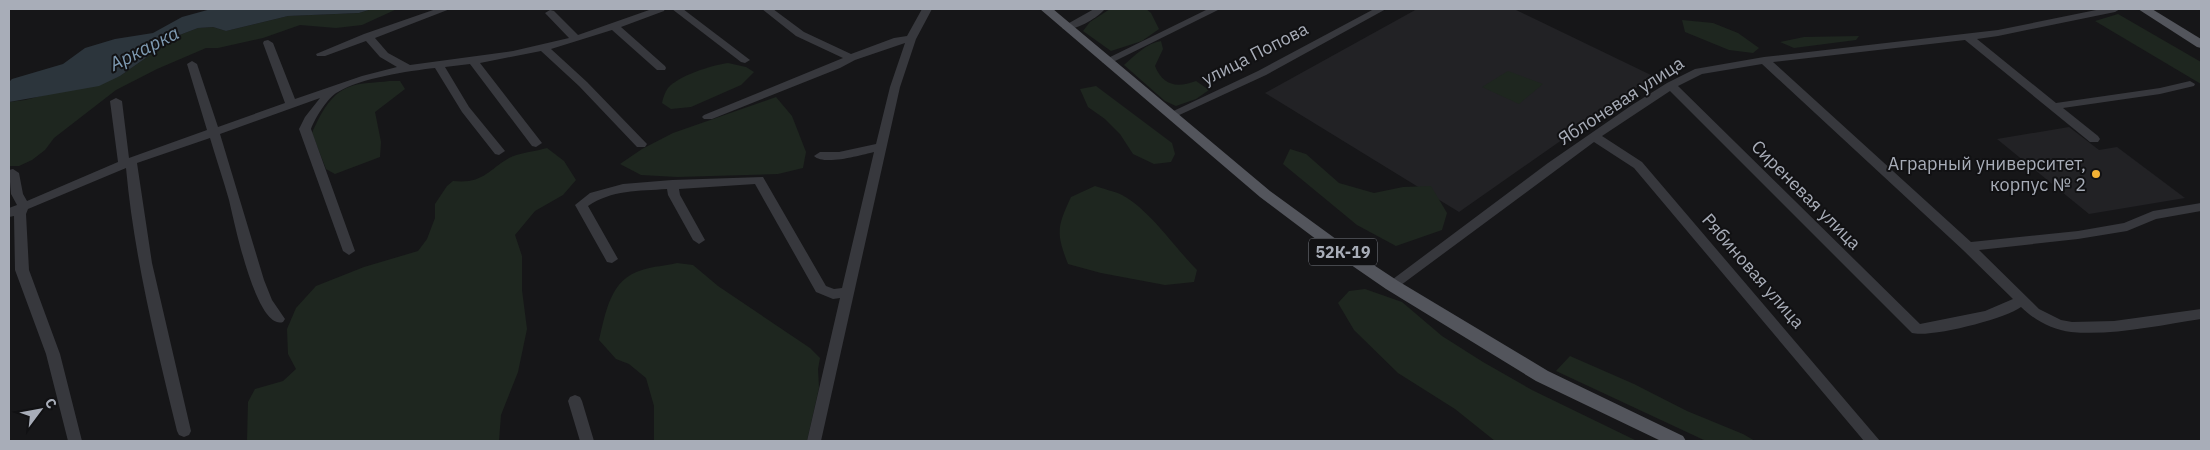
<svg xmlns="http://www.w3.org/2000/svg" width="2210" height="450" font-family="'IBM Plex Sans',sans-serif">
<rect width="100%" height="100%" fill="#161618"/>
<g fill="#222225">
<polygon points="1417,9 1514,9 1653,76 1459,212 1265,93"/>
<polygon points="2069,127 2099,150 2117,147 2185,198 2089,214 1997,139"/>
</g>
<g fill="#1e261f">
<polygon points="372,9 397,9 362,25 336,28 300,25 263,38 218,48 206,48 157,69 116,90 54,138 45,150 32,160 19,166 9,166 9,102 25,100 120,76 177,36 198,28 213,27 226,31 288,16 359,13"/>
<polygon points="1110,9 1146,9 1151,13 1159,29 1142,41 1111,51 1083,31 1090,22"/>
<polygon points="2118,14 2201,62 2201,84 2095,21"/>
<polygon points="1682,20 1713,23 1738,33 1759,48 1753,53 1729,50 1685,32"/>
<polygon points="1859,36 1856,40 1794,48 1780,42 1804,37"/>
<path d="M1161,41L1163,49L1155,66C1163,86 1177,88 1196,81L1209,90L1196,99L1176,106L1165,101L1124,65C1134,56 1147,43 1161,41Z"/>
<path d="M728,63L746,67L754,72L741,85L691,107L671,109L662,103C663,98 665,92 668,88C678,76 712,65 728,63Z"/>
<polygon points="1508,71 1543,84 1519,104 1482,87"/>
<path d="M389,81H400L405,89L375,112L381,142L380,157L335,174L326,169L312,133C320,115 330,94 349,87C360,82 377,83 389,81Z"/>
<polygon points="1096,86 1172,143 1175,154 1171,162 1154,164 1133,154 1120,134 1105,119 1088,107 1080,89"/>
<polygon points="776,97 792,116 806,152 803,168 778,174 677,177 641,175 620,164 642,149 673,133"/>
<path d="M547,148L564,161L576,180L563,195L535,211L515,235L522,256V290L527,329L518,372L501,415L499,441H247L248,402L255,389L283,381L296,369L288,354L287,329L296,308L316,286L364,267L418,251L427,239L435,218V204L447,186L453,181C483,184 487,171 509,158C518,153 537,151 547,148Z"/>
<polygon points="1290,149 1306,154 1339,183 1374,193 1403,187 1431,186 1447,213 1442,230 1396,246 1357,225 1283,164"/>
<path d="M1095,186C1103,189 1114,191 1122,195C1150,210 1174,247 1197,270L1194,282L1165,285L1101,273L1068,264C1056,233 1057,227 1071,197Z"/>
<path d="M677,263L693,265L718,286L810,348L820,358L818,369L819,388L807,441H654V406L646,378L629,364L616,359L599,340C606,312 610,279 642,270C653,266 666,266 677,263Z"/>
<polygon points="1365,289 1402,302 1442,336 1483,362 1532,390 1637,441 1495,441 1455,409 1398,373 1354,330 1338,303 1349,291"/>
<polygon points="1570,356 1634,384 1687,411 1743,434 1755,441 1706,441 1556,371"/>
</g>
<polygon fill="#2c353c" points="211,9 372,9 359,13 288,16 226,31 213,27 198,28 177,36 120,76 99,86 9,102 9,82 12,79 63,64 85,48 115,39 153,33 182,17"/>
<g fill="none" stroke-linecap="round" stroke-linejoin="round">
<g fill="#37383d" fill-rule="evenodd">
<path d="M436,9H450L375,38L388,53L410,65L513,51L569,38L545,13L550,10L554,11L578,35L652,9H665L664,11L621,27L665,66L666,68L665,70H657L612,30L551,49L587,82L647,144L645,147H637L579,86L541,51L480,63L542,143L536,147L532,146L470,64L445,67L469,107L505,151L499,155L495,154L462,112L435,68C408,71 361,78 338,92C328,97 315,118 311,129L355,251L349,255L343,251L299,129L305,117L320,98L220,134L264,280L272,300L285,319L283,322C256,331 234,220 229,200C223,179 216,158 210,138L137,163L152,263L191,431L189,435L184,437L179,435L177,431C156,344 134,257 126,168L28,209L26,214L29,270L60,354L82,441H68L46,354L15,270L14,216L9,217V208L17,205L11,194L9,170L13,169L19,173L23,194L27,201L118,162L110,101L116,98L122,101L129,158L207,130L187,64L192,61L197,64L218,127L285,103L263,43L264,41L268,40L273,43L295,99L362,76L397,67L380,57L366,41L325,56H317L316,54L364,34Z"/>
<polygon points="672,9 683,9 750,60 745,63 741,62"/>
<path d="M762,9H773L804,32L851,54L894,38L907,36L922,9H932L916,39L900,87L821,441H807L840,298L833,299L816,292L755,184L679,189L680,195L705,240L699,244L693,240L668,195L667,189C639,191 611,190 588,206L618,259L612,263L607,262L575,205L590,193L623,184L672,180L763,177L826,286L834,289L842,288L874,152C861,155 824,166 814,156L820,152H839L876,144L890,87L905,43L855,60L840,68L712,119H704L702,117L704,115L843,58L796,36Z"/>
<path d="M1094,9H1105C1097,18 1076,31 1063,29L1062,27Z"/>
<polygon points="1208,9 1220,9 1111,63 1103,63 1102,61"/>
<polygon points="1374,9 1386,9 1266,75 1175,117 1171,118 1165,115 1258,71"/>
<path d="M2101,9H2120L2115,12L1998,36L1977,39L2056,103L2160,88L2190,81L2195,84L2194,86L2160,94L2063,108L2098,136L2100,139L2098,142H2090L1965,40L1773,62L1971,242L2078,231L2124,223L2153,211L2201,203V211L2156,219L2127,231L2078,239L1979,250L2039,309L2061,320L2072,322L2114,321L2201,309V319C2161,325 2112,336 2071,332C2053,330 2034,320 2021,307C2005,319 1930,338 1912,333L1670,91L1602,136L1642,162L1880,441H1864L1634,168L1594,142L1397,288H1387L1385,285L1548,163L1632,105L1667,83L1695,69L1764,57L1998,30ZM1762,64L1963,250L2013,299L1985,311L1920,324L1678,86L1702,74Z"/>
<polygon points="575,395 580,397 582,401 594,441 580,441 568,401 570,397"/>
</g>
<g fill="#53555c" fill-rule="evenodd">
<polygon points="1040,9 1053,9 1270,191 1351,250 1398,281 1548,371 1683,436 1686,441 1661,441 1536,381 1386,289 1341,258 1260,197"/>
<polygon points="2138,9 2152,9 2201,39 2201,48 2197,47"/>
</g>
</g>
<circle fill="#f2b134" stroke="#111113" stroke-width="2" cx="2096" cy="174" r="5"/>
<g text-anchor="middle" stroke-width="4" stroke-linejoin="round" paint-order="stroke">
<rect fill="#111113" stroke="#7b7e86" stroke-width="1" x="1309" y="238.5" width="68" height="27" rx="4"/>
<g font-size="16" font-weight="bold" fill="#a8adb8">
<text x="1343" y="258">52К-19</text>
</g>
<g font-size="18" fill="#a8adb8" stroke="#111113">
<text transform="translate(1255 54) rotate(-27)" y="6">улица Попова</text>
<text transform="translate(1621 101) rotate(-33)" y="6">Яблоневая улица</text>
<text transform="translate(1806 195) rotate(45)" y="6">Сиреневая улица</text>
<text transform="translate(1753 271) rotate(49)" y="6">Рябиновая улица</text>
</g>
<g font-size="18" fill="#a8adb8" stroke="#111113" text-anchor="end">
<text x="2086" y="170">Аграрный университет,<tspan x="2086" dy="21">корпус № 2</tspan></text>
</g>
<g font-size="19" font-style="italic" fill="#7f9bb3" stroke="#111113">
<text transform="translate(144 48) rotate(-27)" y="7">Аркарка</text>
</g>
</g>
<rect width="2210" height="450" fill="none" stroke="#a8adb8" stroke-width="20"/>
<g transform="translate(40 410) rotate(58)" stroke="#111113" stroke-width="4" paint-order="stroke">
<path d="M0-4L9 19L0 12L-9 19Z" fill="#a8adb8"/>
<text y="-8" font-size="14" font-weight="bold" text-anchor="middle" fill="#a8adb8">С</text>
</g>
</svg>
